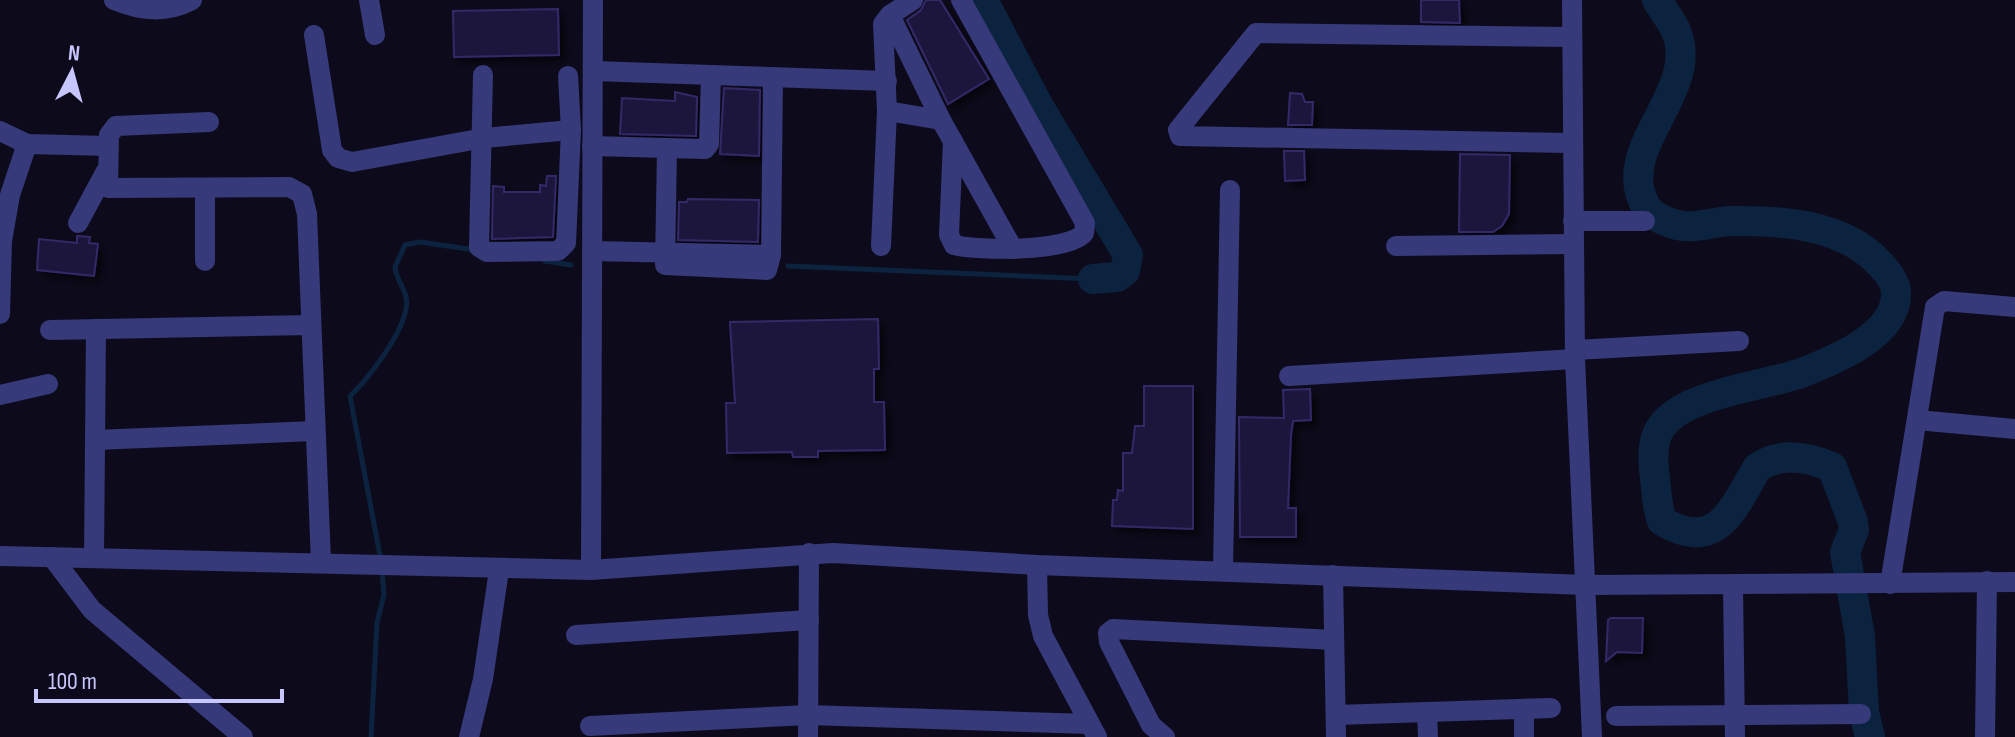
<svg xmlns="http://www.w3.org/2000/svg" width="2015" height="737" font-family="'Sofia Sans Condensed',sans-serif">
<defs>
<filter id="shadow"><feDropShadow dx="5.5" dy="5.5" stdDeviation="4" flood-color="#0009"/></filter>
</defs>
<rect width="100%" height="100%" fill="#0d0b1b"/>
<g fill="none" stroke-linecap="round" stroke-linejoin="round">
<g stroke="#0c233f" stroke-width="5">
<polyline points="545,261 571,265"/>
<polyline points="788,266 1093,279"/>
<path d="M381,561L350,396C368,380 412,323 406,297C404,287 396,279 395,267L405,245L420,242L475,250"/>
<polyline points="371,737 377,623 384,594 382,571"/>
</g>
<g stroke="#0c233f" stroke-width="30">
<polyline points="983,0 1038,105 1128,255 1125,271 1117,277 1093,279"/>
<path d="M1657,0C1663,10 1671,20 1676,31C1702,93 1610,149 1647,208C1652,217 1673,225 1684,226C1699,228 1716,221 1732,221C1782,220 1843,225 1878,262C1886,270 1896,282 1896,293C1897,335 1835,360 1801,373C1764,387 1671,393 1656,437C1652,451 1653,465 1655,479C1657,493 1657,508 1662,521C1717,554 1733,509 1757,468C1780,451 1808,457 1832,467L1853,522L1854,530L1845,552L1860,636L1864,712L1870,737"/>
</g>
</g>
<g fill="#1c173c" stroke="#322a68" stroke-width="2" filter="url(#shadow)">
<polygon points="926,0 940,0 989,79 948,104 907,20 921,10"/>
<polygon points="1421,0 1459,0 1460,23 1421,22"/>
<polygon points="558,9 559,55 454,57 453,11"/>
<polygon points="724,88 760,90 759,156 720,154"/>
<polygon points="675,92 697,97 696,136 620,134 622,98 675,101"/>
<polygon points="1290,93 1302,94 1305,102 1313,102 1312,125 1288,125"/>
<polygon points="1284,151 1304,151 1305,180 1285,181"/>
<polygon points="1460,154 1510,155 1509,214 1502,226 1493,232 1459,232"/>
<polygon points="547,176 556,176 553,237 492,239 493,186 504,187 504,192 540,192 540,185 546,186"/>
<polygon points="688,199 759,200 758,242 678,240 679,202 687,202"/>
<polygon points="77,236 90,237 89,243 98,244 94,276 37,270 39,239 77,243"/>
<polygon points="878,319 879,369 874,369 874,402 884,402 885,450 818,451 818,457 793,457 792,452 727,453 726,403 735,403 730,322"/>
<polygon points="1144,386 1193,386 1193,529 1112,526 1113,500 1117,500 1118,490 1123,491 1123,453 1132,453 1135,426 1144,426"/>
<polygon points="1310,389 1311,420 1293,421 1291,435 1288,508 1296,508 1296,537 1240,537 1239,417 1284,418 1283,390"/>
<polygon points="1611,618 1643,618 1642,653 1617,652 1606,661 1608,620"/>
</g>
<g fill="none" stroke-linecap="round" stroke-linejoin="round">
<g stroke="#36397a" stroke-width="20">
<path d="M114,0C141,11 165,14 192,0"/>
<polyline points="369,0 375,35"/>
<polyline points="913,0 890,15 883,24 887,111 941,120"/>
<polyline points="1572,0 1575,359 1592,737"/>
<polyline points="890,15 941,120 1013,249"/>
<polyline points="314,35 332,150 338,158 352,162 484,138 571,130"/>
<polyline points="1572,37 1256,33 1178,130 1180,136 1572,143"/>
<polyline points="593,71 887,81"/>
<polyline points="483,75 479,247 487,252 558,251 566,243 571,130 568,76"/>
<polyline points="209,122 116,126 109,135 108,188 289,187 302,194 307,214 321,562"/>
<polyline points="0,131 27,144 108,146"/>
<path d="M953,141L949,235L954,245C979,251 1068,252 1084,233L1085,223L961,0"/>
<polyline points="592,146 705,149 709,144 711,75"/>
<polyline points="667,149 665,265 767,270 771,255 773,77"/>
<polyline points="1573,221 1645,221"/>
<polyline points="78,223 106,171"/>
<polyline points="881,246 887,111"/>
<polyline points="1396,246 1574,244"/>
<polyline points="592,251 771,255"/>
<polyline points="205,261 205,189"/>
<polyline points="0,314 2,241 10,195 27,144"/>
<polyline points="50,330 311,325"/>
<polyline points="1575,350 1739,341"/>
<polyline points="1289,376 1575,359"/>
<polyline points="0,395 48,384"/>
<polyline points="1917,420 2015,429"/>
<polyline points="95,440 315,431"/>
<polyline points="0,556 591,570 833,553 1037,565 1587,585 2015,582"/>
<polyline points="52,557 92,610 243,737"/>
<polyline points="94,558 96,329"/>
<polyline points="1037,565 1038,615 1043,636 1097,737"/>
<polyline points="1223,569 1230,190"/>
<polyline points="591,570 593,0"/>
<polyline points="1333,575 1336,737"/>
<polyline points="1890,584 1935,307 1944,301 2015,307"/>
<polyline points="1733,586 1735,737"/>
<polyline points="576,635 809,620"/>
<polyline points="1524,709 1524,737"/>
<polyline points="1427,712 1428,737"/>
<polyline points="1336,715 1551,708"/>
<polyline points="1616,716 1861,714"/>
<polyline points="590,726 808,715 1090,724"/>
<polyline points="469,737 483,679 499,570"/>
<polyline points="808,737 809,553"/>
<polyline points="1165,737 1151,725 1109,642 1108,633 1113,629 1334,640"/>
<polyline points="1985,737 1987,581"/>
</g>
</g>
<g transform="translate(72 72) rotate(6)" stroke="#0d0b1b" stroke-width="6" paint-order="stroke">
<path d="M0-6L14 30L0 20L-14 30Z" fill="#c8c6fe"/>
<text y="-12" font-size="22" font-weight="bold" text-anchor="middle" fill="#c8c6fe">N</text>
</g>
<path d="M36 689v12h246v-12" fill="none" stroke="#c8c6fe" stroke-width="4"/>
<text x="48" y="689" font-size="24" fill="#c8c6fe" stroke="#0d0b1b" stroke-width="6" paint-order="stroke">100 m</text>
</svg>
